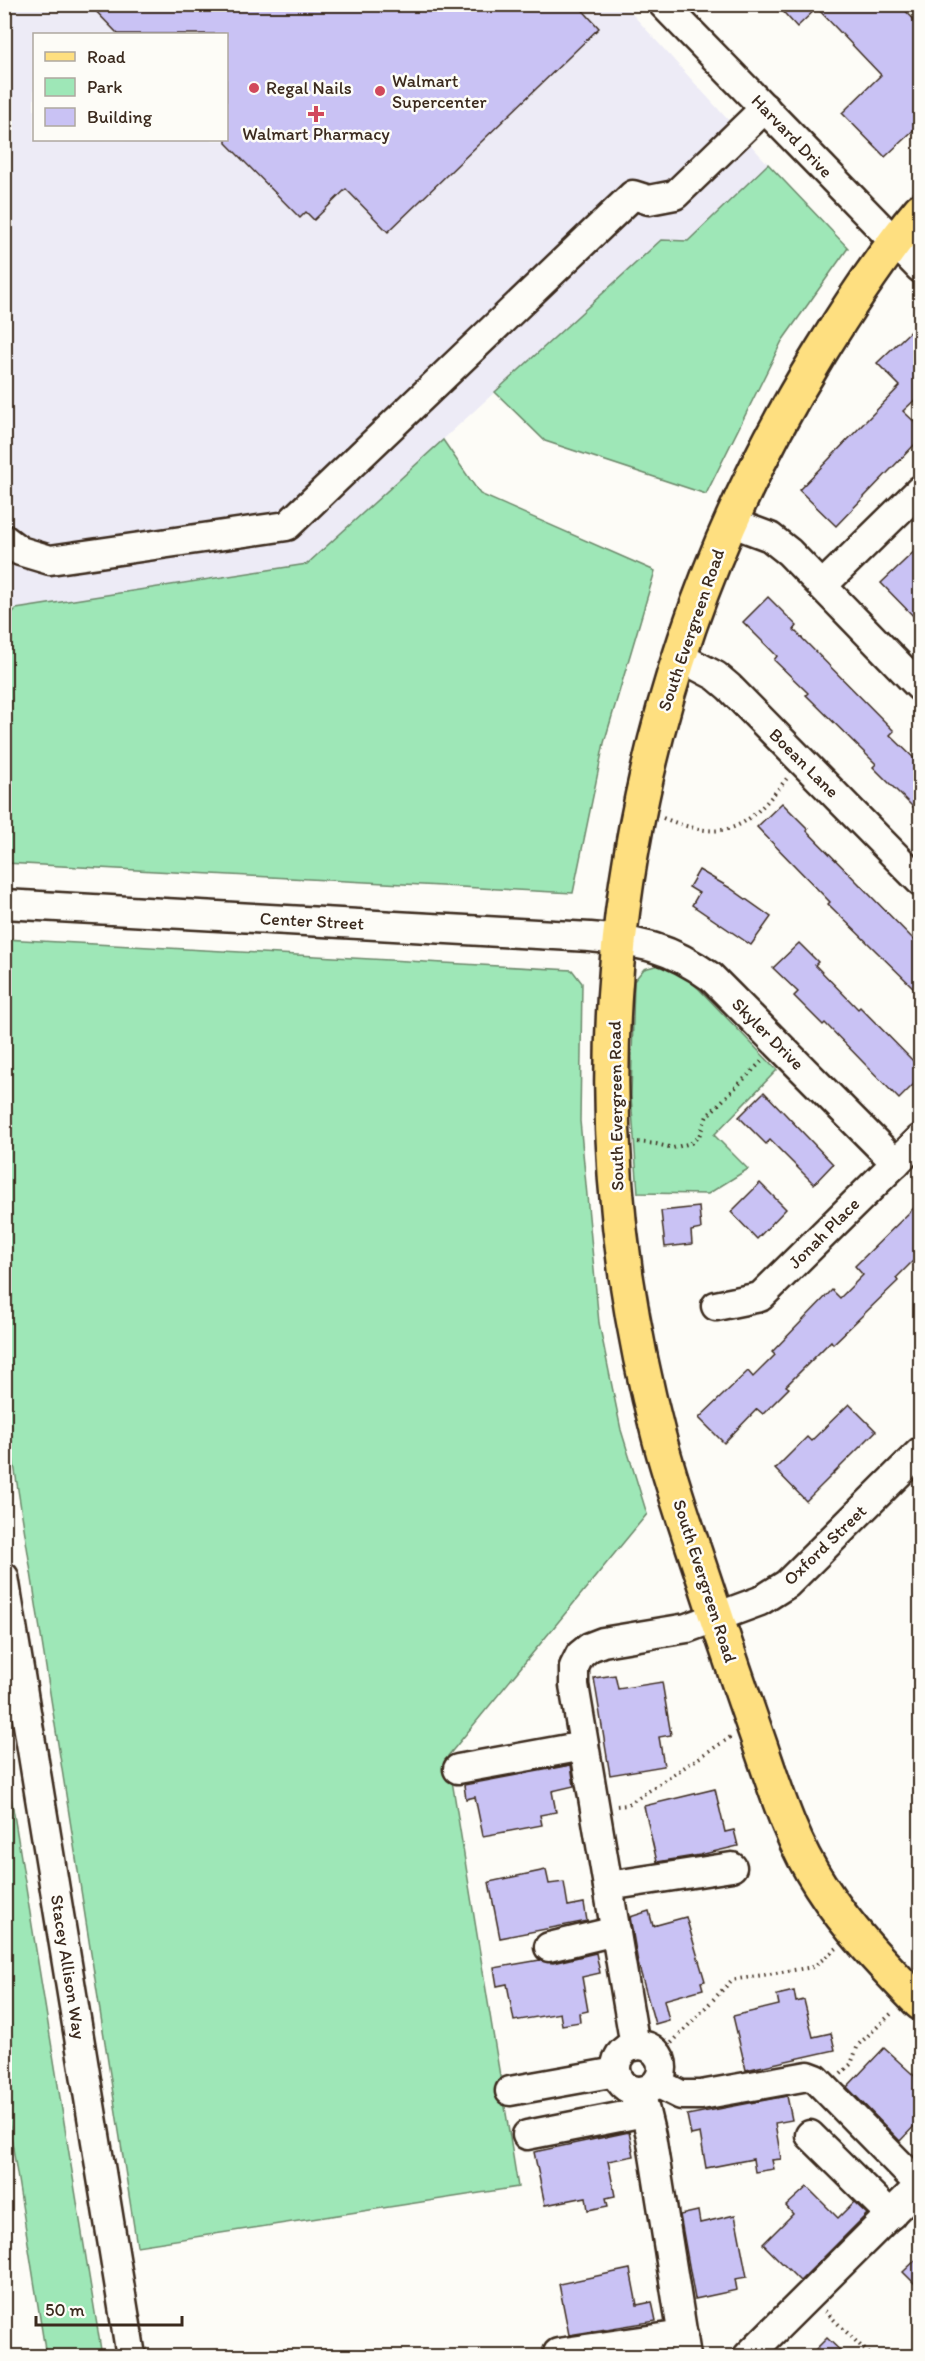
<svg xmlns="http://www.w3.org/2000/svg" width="925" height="2361" font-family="Itim,sans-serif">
<rect width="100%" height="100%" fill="#fdfcf7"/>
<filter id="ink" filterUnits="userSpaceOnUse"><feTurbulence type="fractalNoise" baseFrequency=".0167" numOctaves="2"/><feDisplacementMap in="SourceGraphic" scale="12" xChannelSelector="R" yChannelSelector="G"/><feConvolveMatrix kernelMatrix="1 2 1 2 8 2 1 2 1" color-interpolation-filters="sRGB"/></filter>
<g filter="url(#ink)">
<path fill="#edebf6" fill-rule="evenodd" d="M4,5H624L768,164L688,241L661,240L307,564L16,609L4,600ZM34,34H226V140H34Z"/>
<g fill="#9ee7b7" stroke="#6c886a" stroke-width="1.5">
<polygon points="768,164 848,248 782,341 706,494 545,441 495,392 661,240 688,241"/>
<polygon points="443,440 480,494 655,571 604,743 573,893 5,863 5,620 16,609 307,564"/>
<polygon points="4,939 572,970 582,983 580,1121 599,1323 621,1430 647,1514 448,1756 518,2187 137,2246 5,1407"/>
<polygon points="659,965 676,970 699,989 777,1070 714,1135 748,1169 708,1194 638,1193 631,1096 634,981 644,969"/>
<polygon points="5,1759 102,2356 46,2356 5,2098"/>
</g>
<g fill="#c9c2f4" stroke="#3b2a1e" stroke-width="1.5">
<polygon points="89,4 577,4 599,28 388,232 346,189 314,220 306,212 300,218 226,143 226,34 118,34"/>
<polygon points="776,4 899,4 921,27 921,123 885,157 842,113 881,75 817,8 797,27"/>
<polygon points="921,321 921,394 903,411 921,428 921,438 836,526 799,490 900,386 877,363"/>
<polygon points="921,545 921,624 881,583"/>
<polygon points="768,597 797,626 794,630 894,731 890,735 921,765 921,815 873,767 876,764 806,695 808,693 774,660 777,656 743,622"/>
<polygon points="782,803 808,829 807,831 921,947 921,995 828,904 830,902 757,827"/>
<polygon points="699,870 730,888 771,917 751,945 692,905 699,893 689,887"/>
<polygon points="799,943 818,962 815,965 858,1009 860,1007 921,1069 921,1077 899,1099 825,1023 823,1025 794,996 798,992 773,968"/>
<polygon points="764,1092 833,1164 814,1184 770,1140 766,1144 739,1117"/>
<polygon points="760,1183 786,1209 757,1239 731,1212"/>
<polygon points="921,1201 921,1253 896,1278 898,1281 833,1344 831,1341 786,1386 789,1388 763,1414 757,1409 724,1443 699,1418 748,1371 753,1377 775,1355 772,1352 832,1290 840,1298 863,1275 855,1266"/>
<polygon points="699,1207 701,1229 691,1231 692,1244 665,1247 661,1211"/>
<polygon points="849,1404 876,1431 806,1501 775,1469 807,1437 811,1441"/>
<polygon points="615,1675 618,1689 662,1682 671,1735 659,1737 664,1766 610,1775 594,1678"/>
<polygon points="571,1765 574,1786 552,1791 556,1812 540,1815 542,1825 483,1836 475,1797 466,1799 464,1785"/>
<polygon points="715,1789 725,1832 734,1830 738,1846 700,1855 657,1862 644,1806"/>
<polygon points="546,1870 549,1884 564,1882 568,1906 584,1903 587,1921 500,1938 489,1882"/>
<polygon points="649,1911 653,1926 686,1917 705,1981 701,1982 703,1989 664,2000 669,2020 655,2024 638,1963 630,1917"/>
<polygon points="596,1953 600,1973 582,1977 588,2011 579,2013 580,2022 562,2025 560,2013 514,2021 507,1984 497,1986 494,1968 540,1960 553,1963"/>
<polygon points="794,1991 796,2002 804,2000 813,2037 831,2033 835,2050 746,2070 733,2016 779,2005 777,1995"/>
<polygon points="884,2048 921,2082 921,2119 900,2141 847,2087"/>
<polygon points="787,2096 792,2120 775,2123 781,2159 772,2160 774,2169 755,2172 753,2159 706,2168 700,2133 691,2135 687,2115"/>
<polygon points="629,2132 634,2156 608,2161 615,2196 606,2198 608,2206 588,2210 586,2197 545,2205 534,2152"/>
<polygon points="807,2187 838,2218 854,2202 867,2214 800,2281 763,2244 793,2214 786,2206"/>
<polygon points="698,2211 700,2223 735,2215 747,2277 735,2279 737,2290 695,2299 680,2215"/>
<polygon points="921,2255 921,2290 903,2272"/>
<polygon points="630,2269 637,2305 652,2302 656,2321 569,2335 559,2284"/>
<polygon points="827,2338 846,2356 809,2356"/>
</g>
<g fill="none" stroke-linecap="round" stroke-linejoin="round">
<defs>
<g id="minor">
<polyline points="663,4 920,268"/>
<polyline points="730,522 770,537 789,552 920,687"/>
<polyline points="4,539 20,551 50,560 287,526 633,195 649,200 675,195 765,108"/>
<polyline points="822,586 920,490"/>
<polyline points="678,656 716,676 729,687 920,881"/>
<path d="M4,904L590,937C641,942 669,947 711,977L896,1163"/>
<polyline points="716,1306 760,1297 920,1139"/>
<polyline points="4,1577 131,2356"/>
<polyline points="458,1769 584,1746"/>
<polyline points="608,1886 732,1867"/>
<polyline points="549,1947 616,1931"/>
<circle cx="639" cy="2068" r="23"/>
<polyline points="635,2046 574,1685 574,1667 580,1655 590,1647 603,1642 687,1628 760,1601 787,1584 920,1452"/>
<polyline points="657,2083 681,2095 701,2095 808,2076 816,2079 920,2185"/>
<polyline points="510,2091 616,2072"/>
<polyline points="640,2091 651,2136 686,2356"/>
<polyline points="527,2135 645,2112"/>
<polyline points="810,2135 891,2215"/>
<polyline points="558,2353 683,2335"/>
<polyline points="748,2356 920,2185"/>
</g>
<path id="major" d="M920,210C883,254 850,304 820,353C651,626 579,957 626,1276C634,1330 645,1384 659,1437C673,1490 692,1543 709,1595C725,1644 742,1693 759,1742C776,1791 791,1841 820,1885C848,1929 884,1966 920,2003"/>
</defs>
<use href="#minor" stroke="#3b2a1e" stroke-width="33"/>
<use href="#major" stroke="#3b2a1e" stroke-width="38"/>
<g stroke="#3b2a1e" stroke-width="4" stroke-dasharray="1.5 4.5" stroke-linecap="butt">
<path d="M663,818C729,844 746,829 788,777"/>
<polyline points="638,1142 656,1144 673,1148 691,1143 699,1136 707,1116 764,1059"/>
<polyline points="617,1806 627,1805 732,1736"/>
<polyline points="659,2056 732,1980 813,1967 837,1948"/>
<polyline points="841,2074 851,2064 858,2045 893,2012"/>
<polyline points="825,2311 871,2356"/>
</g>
<use href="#minor" stroke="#fdfcf7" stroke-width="28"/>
<use href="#major" stroke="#fedf80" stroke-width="33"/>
</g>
</g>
<g fill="#d1495b" stroke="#fdfcf7" stroke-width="2">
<circle cx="254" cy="88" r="6"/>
<circle cx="380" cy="91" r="6"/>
<path d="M313 105h6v6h6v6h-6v6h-6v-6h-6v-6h6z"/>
</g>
<g text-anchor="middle" stroke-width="5" stroke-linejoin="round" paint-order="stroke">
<g font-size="18" fill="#3b2a1e" stroke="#fdfcf7" text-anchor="start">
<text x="392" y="87">Walmart<tspan x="392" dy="21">Supercenter</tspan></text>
<text x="266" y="94">Regal Nails</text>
<text x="316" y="140" text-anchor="middle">Walmart Pharmacy</text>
</g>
<g font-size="18" fill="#3b2a1e" stroke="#fdfcf7">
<text transform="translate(792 136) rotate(46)" y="6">Harvard Drive</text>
<text transform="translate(691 630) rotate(-71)" y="6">South Evergreen Road</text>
<text transform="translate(804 763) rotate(45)" y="6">Boean Lane</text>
<text transform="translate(312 921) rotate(3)" y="6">Center Street</text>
<text transform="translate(768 1034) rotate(45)" y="6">Skyler Drive</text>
<text transform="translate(616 1106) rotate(-91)" y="6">South Evergreen Road</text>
<text transform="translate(824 1233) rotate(-45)" y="6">Jonah Place</text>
<text transform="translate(825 1545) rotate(-44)" y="6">Oxford Street</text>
<text transform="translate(705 1581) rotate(72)" y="6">South Evergreen Road</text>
<text transform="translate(68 1967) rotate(81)" y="6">Stacey Allison Way</text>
</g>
</g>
<rect width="925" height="2361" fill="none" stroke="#fdfcf7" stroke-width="24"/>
<rect x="12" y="12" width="901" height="2337" fill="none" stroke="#3b2a1e" stroke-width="2" filter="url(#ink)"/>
<rect x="33" y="33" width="195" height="108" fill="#fdfcf7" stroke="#afa8a0" stroke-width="1.5"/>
<rect x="45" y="52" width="30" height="9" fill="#fedf80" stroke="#afa8a0" stroke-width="1.5"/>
<text x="87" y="63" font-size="18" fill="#3b2a1e">Road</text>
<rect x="45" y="78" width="30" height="18" fill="#9ee7b7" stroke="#afa8a0" stroke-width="1.5"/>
<text x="87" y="93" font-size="18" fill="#3b2a1e">Park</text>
<rect x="45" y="108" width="30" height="18" fill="#c9c2f4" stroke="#afa8a0" stroke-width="1.5"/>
<text x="87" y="123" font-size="18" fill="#3b2a1e">Building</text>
<path d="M36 2316v9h146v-9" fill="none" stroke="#3b2a1e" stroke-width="3"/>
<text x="45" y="2316" font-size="18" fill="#3b2a1e" stroke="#fdfcf7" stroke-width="4.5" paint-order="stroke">50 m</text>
</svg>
